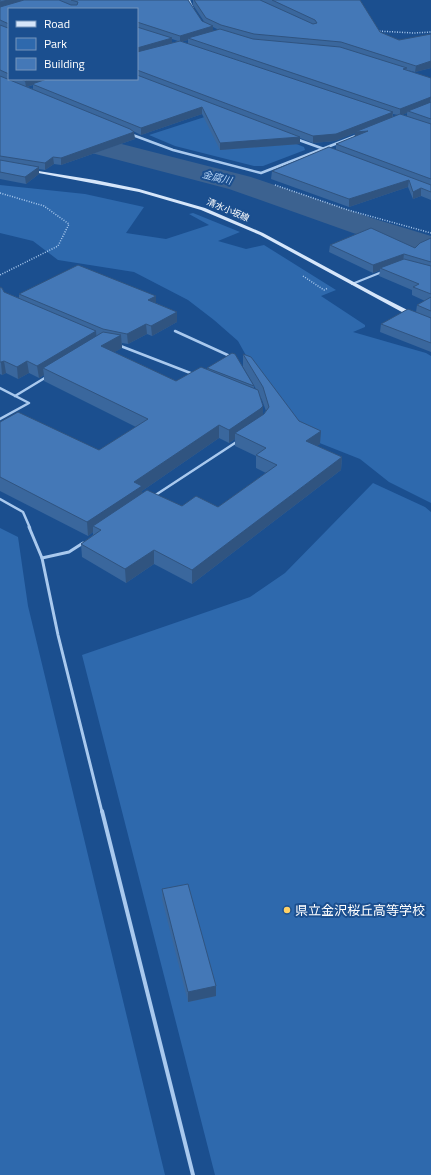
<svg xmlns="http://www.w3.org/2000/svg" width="431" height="1175" font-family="'Titillium Web','Noto Sans JP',sans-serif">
<rect width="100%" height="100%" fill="#1b4f8f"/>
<g fill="#2e69ad">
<polygon points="217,113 304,147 305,150 263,166 254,166 175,146 149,135"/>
<polygon points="0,185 85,194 144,207 126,233 166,239 209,225 189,214 193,213 198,215 240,232 218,241 246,249 264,245 336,290 321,296 365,325 365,327 353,332 426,353 431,356 431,503 389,482 360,459 317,442 253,368 238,341 214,320 188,300 134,272 58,260 33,241 0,233"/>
<polygon points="373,483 425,507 431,512 431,1175 215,1175 82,655 250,597 285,573"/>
<polygon points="0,528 18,537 28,606 165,1175 0,1175"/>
</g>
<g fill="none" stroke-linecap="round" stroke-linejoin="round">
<polygon fill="#3c6290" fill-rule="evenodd" points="0,113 251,177 375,219 431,236 431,256 353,233 229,189 0,129"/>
<g stroke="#a9c9ee" stroke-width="1.5" stroke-dasharray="1 1.5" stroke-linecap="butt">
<polyline points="377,31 414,33 431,32"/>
<polyline points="275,185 348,210 431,233"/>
<polyline points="0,193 44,206 69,224 58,246 0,275"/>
<polyline points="303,276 324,290 328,288"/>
</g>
<polyline stroke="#a9c9ee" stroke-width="2" points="352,284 382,272"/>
<g stroke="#a9c9ee" stroke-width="2.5">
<polyline points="175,331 232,357"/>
<polyline points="118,345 193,374"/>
<polyline points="0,388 29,403 0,419"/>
<polyline points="15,396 48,376"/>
<polyline points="154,496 238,441"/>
<polyline points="0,499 23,512 30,528"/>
</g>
<g stroke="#a9c9ee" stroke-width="3">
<polyline points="29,527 42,558 58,635 102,812"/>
<polyline points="42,558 69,552 83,543"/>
</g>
<polyline stroke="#a9c9ee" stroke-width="4" points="102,811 193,1175"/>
<g stroke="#a9c9ee" stroke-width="2">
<polyline points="189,0 193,9"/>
<polyline points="130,134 132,135"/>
</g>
<g stroke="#a9c9ee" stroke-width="2.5">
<polyline points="130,134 173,150 261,173 358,135"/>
<polyline points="296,139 324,149"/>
</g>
<polygon fill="#d6e6fa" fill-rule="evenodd" points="26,169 95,180 139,189 205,208 263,233 376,294 431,322 431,326 400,311 260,235 201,210 139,192 28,171 26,171"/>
</g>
<g fill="#3a679d" fill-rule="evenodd">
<path d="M0,0H188L202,21L205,23L193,5V0H191H360L380,32L399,40L431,34V68L415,72L407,70L431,78V200L421,196L413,199L408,187L349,207L271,179L272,171L336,150V144L355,137V133L335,141L313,143L300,138V144L220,150L202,114L141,135L133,131L135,139L61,165L54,164L45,170L39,169V174L26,184L0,179ZM9,9H137V79H9ZM213,27L219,30L213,31ZM172,39L178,41L172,43ZM188,40V44L182,41ZM33,85V89L27,87ZM407,113V116L402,115ZM393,114L398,115L393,117Z"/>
<polygon points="431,238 431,352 380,332 381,324 416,312 417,305 425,301 412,295 412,290 379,276 380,270 373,273 329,252 330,245 415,248"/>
<path d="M0,287L4,292L19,298V294L156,303L177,312V322L152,336L147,334L128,344L122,343V348L114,352L176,381L207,369V368L254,386V388L256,389L243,367V354L299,421L320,444L317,446L342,457L341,470L192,584L154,564L126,583L82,557L81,544L93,535V532L88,536L0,491V422L99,450L136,427L44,381V375L39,378L29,373L18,379L6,373L2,375L0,374ZM260,396L262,400L266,411L263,415V406ZM219,438L229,443L235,439V446L256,456V468L266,473L218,507L182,506L142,493V491Z"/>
<polygon points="162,889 216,996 188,1002 162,899"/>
</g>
<g fill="#305480">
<polygon points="8,0 27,0 0,8 0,2"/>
<polygon points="213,26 213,33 188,38 188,40 180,42 180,36"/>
<polygon points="172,38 172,44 137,54 137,48"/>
<polygon points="431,61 431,68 415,72 416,66"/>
<polygon points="31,79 53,79 32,84 33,85 26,87 25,81"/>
<polygon points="431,97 430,104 408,111 407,113 400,116 400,109"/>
<polygon points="202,107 202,114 141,135 141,128"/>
<polygon points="393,112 392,119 368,131 354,139 355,133 335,141 313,143 313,136"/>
<polygon points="134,132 135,139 61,165 61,158"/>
<polygon points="300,137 300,144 220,150 220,143"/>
<polygon points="53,157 54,164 45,170 45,163"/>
<polygon points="39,167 39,174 26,184 25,177"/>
<polygon points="409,180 408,187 349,207 349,199"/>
<polygon points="421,188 421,196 413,199 413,192"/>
<polygon points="404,254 403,262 380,268 380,270 373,273 373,265"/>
<polygon points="156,296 156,306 148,300"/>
<polygon points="177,312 177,322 152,336 151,326"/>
<polygon points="146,324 147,334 128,344 127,334"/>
<polygon points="96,331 97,342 43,368 44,375 39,378 37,366"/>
<polygon points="121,335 122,348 102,359 101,346"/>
<polygon points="4,361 6,373 2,375 1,362"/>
<polygon points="27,361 29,373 18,379 17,367"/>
<polygon points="263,406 263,419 235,433 235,439 229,443 229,430"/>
<polygon points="219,425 219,438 142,491 142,500 93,526 93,532 88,536 87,522 134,482"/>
<polygon points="321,431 320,444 305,454 306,441"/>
<polygon points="342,457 341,470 192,584 192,570"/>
<polygon points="154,550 154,564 126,583 125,569"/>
<polygon points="216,986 216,996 188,1002 188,992"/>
</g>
<g fill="#4478b7" stroke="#305480">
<polygon points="0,0 8,0 0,2"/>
<polygon points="24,0 59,0 71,5 77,5 78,2 71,0 188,0 202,21 213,26 180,36 137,22 137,9 9,9 9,24 0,20 0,7"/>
<polygon points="194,0 260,0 313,24 317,23 315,20 272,0 360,0 380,32 399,40 431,34 431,61 416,66 341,42 254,34 221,25 206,18"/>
<polygon points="0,25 8,28 9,28 9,74 0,70"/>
<polygon points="137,27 172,38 137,48"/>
<polygon points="220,29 253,39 340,47 407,68 403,69 431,78 431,97 400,109 188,38"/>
<polygon points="180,41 393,112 336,134 313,136 137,70 137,52"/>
<polygon points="137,75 300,137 220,143 202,107 141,128 32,84 47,79 137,79"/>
<polygon points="0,76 130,129 134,132 61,158 53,157 45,163 0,156"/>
<polygon points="21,79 31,79 25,81"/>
<polygon points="431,102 431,119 408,111"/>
<polygon points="400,114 431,124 431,179 336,144 368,131 355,132"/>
<polygon points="329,147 431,185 431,192 421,188 413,192 409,180 349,199 272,171"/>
<polygon points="0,160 39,167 25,177 0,172"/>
<polygon points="371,228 415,248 420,243 431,238 431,262 404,254 373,265 330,245"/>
<polygon points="404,259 431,266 431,294 413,287 419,284 380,268"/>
<polygon points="78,265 156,296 148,300 177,312 151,326 146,324 127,334 103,329 19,294"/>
<polygon points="0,287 2,288 4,292 96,331 37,366 27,361 17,367 4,361 1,362 0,362"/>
<polygon points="431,297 431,311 417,305"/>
<polygon points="408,309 431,318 431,343 381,324"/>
<polygon points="103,332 121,335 101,346 176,381 201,367 258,390 263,406 260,409 229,430 219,425 134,482 142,486 87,522 0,477 0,422 18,412 99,450 148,419 43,368"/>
<polygon points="232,353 235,354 254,386 207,368"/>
<polygon points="243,354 251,357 299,421 321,431 306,441 342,457 192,570 154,550 125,569 81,544 101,530 93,526 147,490 182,506 196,496 218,507 277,465 256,455 266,448 235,433 264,414 269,407 263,387"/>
<polygon points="188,884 216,986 188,992 162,889"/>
</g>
<circle fill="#ffd166" stroke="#1b4f8f" stroke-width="1.5" cx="287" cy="910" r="4"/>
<g text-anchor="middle" stroke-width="4" stroke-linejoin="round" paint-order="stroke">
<g font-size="9" fill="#fff" stroke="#1b4f8f">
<text transform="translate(228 210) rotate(23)" y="3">清水小坂線</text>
</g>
<g font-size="10" font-style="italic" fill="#b5d3f5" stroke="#1b4f8f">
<text transform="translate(217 177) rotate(14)" y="4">金腐川</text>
</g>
<g font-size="13" fill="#fff" stroke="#1b4f8f" text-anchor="start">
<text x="295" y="915">県立金沢桜丘高等学校</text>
</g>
</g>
<rect x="8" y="8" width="130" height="72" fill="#1b4f8f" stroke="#7695bc"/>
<rect x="16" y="21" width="20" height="6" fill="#d6e6fa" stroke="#7695bc"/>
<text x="44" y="28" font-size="12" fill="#ffffff">Road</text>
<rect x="16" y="38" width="20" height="12" fill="#2e69ad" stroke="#7695bc"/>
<text x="44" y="48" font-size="12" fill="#ffffff">Park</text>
<rect x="16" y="58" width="20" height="12" fill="#4478b7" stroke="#7695bc"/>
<text x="44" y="68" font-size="12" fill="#ffffff">Building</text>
</svg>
